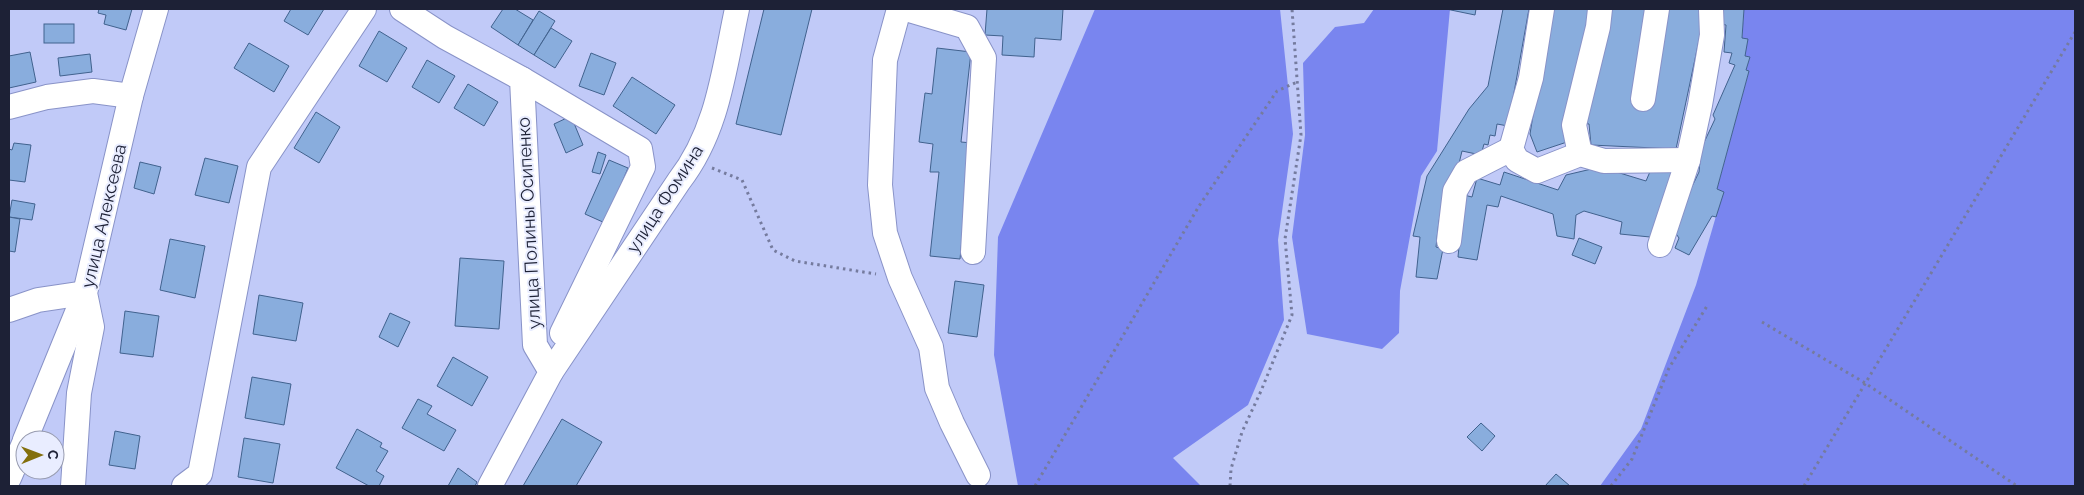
<svg xmlns="http://www.w3.org/2000/svg" width="2084" height="495" font-family="Raleway,sans-serif">
<rect width="100%" height="100%" fill="#c1caf8"/>
<g fill="#7985ef">
<polygon points="1095,9 1280,9 1293,134 1278,240 1284,320 1248,405 1173,458 1201,486 1018,486 994,355 998,237"/>
<polygon points="1374,9 1450,9 1437,151 1421,176 1400,291 1399,333 1382,349 1307,334 1292,237 1305,135 1303,63 1335,27 1364,23"/>
<polygon points="1744,9 2075,9 2075,486 1600,486 1641,429 1696,285 1723,192 1717,189 1749,71 1746,70 1750,57 1745,56 1742,38"/>
</g>
<g fill="#89addd" stroke="#41628e">
<polygon points="99,9 132,9 126,30 104,24 106,15 98,13"/>
<polygon points="291,9 324,9 308,35 284,21"/>
<polygon points="503,9 515,9 533,20 518,45 491,27"/>
<polygon points="764,9 812,9 781,135 736,124"/>
<polygon points="987,9 1063,9 1061,40 1035,38 1034,57 1002,55 1003,36 985,35"/>
<polygon points="1446,9 1476,9 1475,15"/>
<polygon points="1503,9 1529,9 1508,126 1497,124 1495,136 1490,135 1488,145 1484,144 1481,155 1462,151 1457,172 1452,172 1439,221 1436,247 1443,249 1437,279 1416,277 1420,237 1413,236 1427,176 1469,109 1488,86"/>
<polygon points="1550,9 1590,9 1570,141 1537,152 1530,134"/>
<polygon points="1607,9 1646,9 1633,106 1646,108 1665,9 1700,9 1702,26 1676,149 1591,145 1589,124 1582,123"/>
<polygon points="1722,9 1744,9 1742,38 1748,39 1745,56 1750,57 1746,70 1749,71 1717,189 1724,192 1716,217 1712,216 1689,255 1675,248 1679,238 1672,228 1699,172 1701,149 1715,119 1713,115 1735,65 1729,63 1732,53 1724,52 1726,25 1720,24"/>
<polygon points="539,11 555,21 534,55 518,45"/>
<rect x="44" y="24" width="30" height="19"/>
<polygon points="551,28 572,41 555,68 534,55"/>
<polygon points="379,31 407,48 387,82 359,66"/>
<polygon points="249,43 289,66 274,92 234,68"/>
<polygon points="937,48 971,52 961,142 972,143 960,259 930,256 939,172 930,172 933,144 919,142 925,93 932,94"/>
<polygon points="30,52 36,82 9,88 9,56"/>
<polygon points="591,53 616,63 604,95 579,86"/>
<polygon points="90,54 92,72 60,76 58,58"/>
<polygon points="427,60 455,76 439,103 412,87"/>
<polygon points="632,77 675,105 656,134 613,106"/>
<polygon points="468,84 498,102 484,126 454,108"/>
<polygon points="316,112 340,127 319,163 294,148"/>
<polygon points="571,116 583,145 566,153 554,124"/>
<polygon points="14,143 31,145 25,182 9,180 9,149 12,150"/>
<polygon points="598,152 606,155 600,174 592,172"/>
<polygon points="205,158 238,166 229,203 195,195"/>
<polygon points="609,160 628,168 605,223 585,214"/>
<polygon points="140,162 161,167 154,194 134,188"/>
<polygon points="1600,167 1646,181 1652,167 1671,172 1665,201 1650,237 1620,234 1622,222 1584,211 1576,215 1574,239 1557,236 1553,214 1501,196 1498,207 1487,205 1477,260 1458,257 1464,195 1472,197 1477,178 1500,185 1504,172 1558,190 1566,175"/>
<polygon points="12,200 35,204 32,220 9,217"/>
<polygon points="9,217 20,219 15,252 9,251"/>
<polygon points="1579,238 1602,247 1595,264 1572,255"/>
<polygon points="170,239 205,246 195,298 160,290"/>
<polygon points="460,258 504,261 499,329 455,326"/>
<polygon points="955,281 984,285 977,337 948,333"/>
<polygon points="259,295 303,303 296,341 253,334"/>
<polygon points="125,311 159,316 153,357 120,353"/>
<polygon points="390,313 410,322 398,347 379,337"/>
<polygon points="453,357 488,377 472,406 437,386"/>
<polygon points="252,377 291,384 284,425 245,418"/>
<polygon points="418,399 432,406 427,414 456,430 444,451 402,428"/>
<polygon points="562,419 602,442 576,486 523,486"/>
<polygon points="1481,423 1495,436 1482,451 1467,437"/>
<polygon points="357,429 382,443 380,447 388,451 376,471 384,476 379,486 369,486 336,468"/>
<polygon points="115,431 140,436 135,469 109,465"/>
<polygon points="244,438 280,444 273,483 238,477"/>
<polygon points="458,468 477,482 475,486 448,486"/>
<polygon points="1556,474 1570,486 1545,486"/>
</g>
<g fill="none" stroke-linecap="round" stroke-linejoin="round">
<defs>
<g id="minor">
<polyline points="402,9 445,37 522,79 535,345 551,372 490,486"/>
<polyline points="899,9 885,60 880,185 885,233 900,278 931,347 937,388 952,423 978,475"/>
<polyline points="906,9 967,27 984,58 973,252"/>
<polyline points="1542,9 1531,78 1511,149 1517,160 1537,171 1580,154 1604,161 1688,160"/>
<polyline points="522,79 640,149 643,167 562,333"/>
<polyline points="1643,99 1657,9"/>
<polyline points="9,107 47,97 93,91 131,96"/>
<polyline points="1580,154 1574,125 1598,27 1600,9"/>
<polyline points="1449,241 1455,191 1466,172 1511,149"/>
<polyline points="1660,245 1688,160 1700,105 1712,35 1711,9"/>
<polyline points="9,310 38,300 85,293"/>
<path d="M551,372L679,181C718,131 724,69 737,9"/>
<polyline points="25,440 85,293"/>
<polyline points="9,478 25,441"/>
<polyline points="73,486 79,393 92,327 85,293 131,96 156,9"/>
<polyline points="184,486 200,474 259,167 364,9"/>
</g>
</defs>
<use href="#minor" stroke="#8993c8" stroke-width="26"/>
<g stroke="#757b9e" stroke-width="3" stroke-dasharray="2.5 4" stroke-linecap="butt">
<polyline points="712,168 742,180 773,250 795,261 876,274"/>
<polyline points="1762,322 1865,383 2017,486"/>
<polyline points="1035,486 1199,206 1277,91 1297,82"/>
<polyline points="1230,486 1231,469 1242,432 1261,391 1292,315 1285,239 1301,135 1292,9"/>
<polyline points="1611,486 1632,459 1669,368 1707,306"/>
<polyline points="1804,486 2075,32"/>
</g>
<use href="#minor" stroke="#fff" stroke-width="24"/>
</g>
<g text-anchor="middle" stroke-width="4" stroke-linejoin="round" paint-order="stroke">
<g font-size="18" fill="#1d2136" stroke="#e9edff">
<text transform="translate(665 199) rotate(-57)" y="6">улица Фомина</text>
<text transform="translate(104 216) rotate(-77)" y="6">улица Алексеева</text>
<text transform="translate(529 223) rotate(-93)" y="6">улица Полины Осипенко</text>
</g>
</g>
<rect width="2084" height="495" fill="none" stroke="#1d2136" stroke-width="20"/>
<g transform="translate(40 455) rotate(89)"><circle r="24" fill="#e9edff" stroke="#979baf"/>
<path d="M0-4L9 19L0 12L-9 19Z" fill="#836f0d"/>
<text y="-8" font-size="14" font-weight="bold" text-anchor="middle" fill="#1d2136">С</text>
</g>
</svg>
